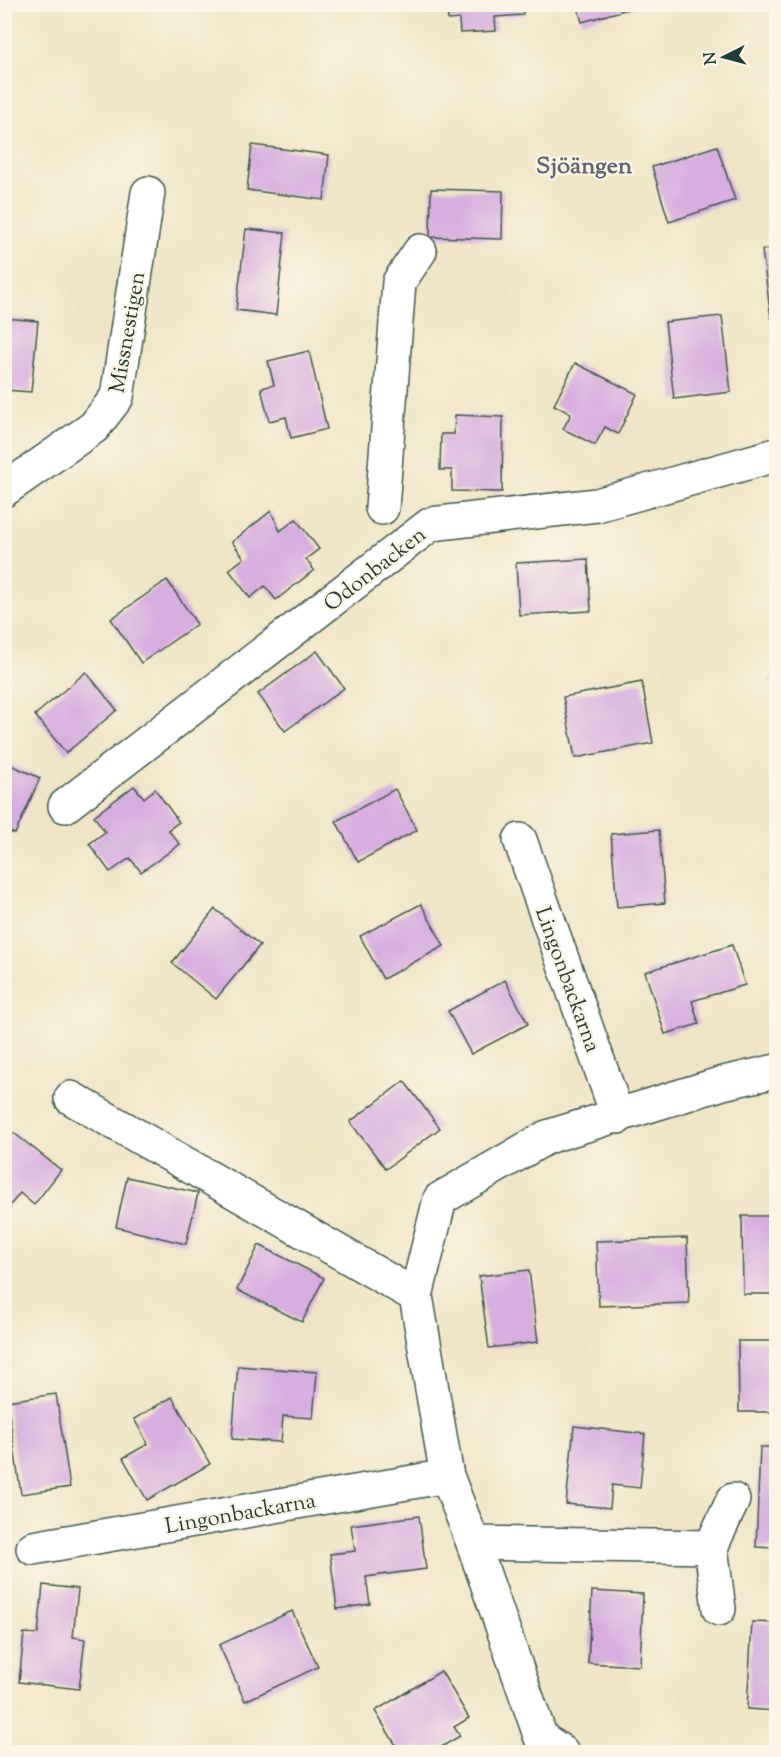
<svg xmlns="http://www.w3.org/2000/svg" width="781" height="1757" font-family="'Sorts Mill Goudy',serif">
<rect width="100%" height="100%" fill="#fcf5e5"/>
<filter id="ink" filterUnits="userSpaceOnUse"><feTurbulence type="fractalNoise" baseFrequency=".0167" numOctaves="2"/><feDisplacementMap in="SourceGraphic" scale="12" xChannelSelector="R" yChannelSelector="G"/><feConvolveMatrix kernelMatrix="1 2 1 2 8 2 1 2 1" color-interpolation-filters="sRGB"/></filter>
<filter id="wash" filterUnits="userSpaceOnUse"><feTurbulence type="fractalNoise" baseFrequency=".008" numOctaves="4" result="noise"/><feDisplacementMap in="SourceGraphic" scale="24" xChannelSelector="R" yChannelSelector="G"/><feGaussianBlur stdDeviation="1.35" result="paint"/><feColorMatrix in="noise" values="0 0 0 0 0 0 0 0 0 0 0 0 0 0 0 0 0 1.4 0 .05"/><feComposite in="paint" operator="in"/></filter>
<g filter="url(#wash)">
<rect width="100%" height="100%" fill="#efe5c6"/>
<g id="blocks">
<g fill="#d6aedf">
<polygon points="447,4 522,4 523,15 495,17 496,31 460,33 459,19 448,20"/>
<polygon points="577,4 634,4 635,7 582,22"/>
<polygon points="252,145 329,155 324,200 247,190"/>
<polygon points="717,146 735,200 669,222 652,167"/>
<polygon points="431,189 503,191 502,239 430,237"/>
<polygon points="4,209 9,209 6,241 4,241"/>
<polygon points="246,229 285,233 276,315 236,310"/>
<polygon points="776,248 776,318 771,318 762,250"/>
<polygon points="722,316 731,392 674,399 665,322"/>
<polygon points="4,318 38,321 31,392 4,390"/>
<polygon points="309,351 327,429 291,438 286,417 269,421 261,388 274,385 268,361"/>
<polygon points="575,363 637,394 618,434 605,427 595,445 563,429 571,414 554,405"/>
<polygon points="455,415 503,417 502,492 452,491 452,470 440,470 441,434 454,434"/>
<polygon points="271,511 280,531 296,519 319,549 306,559 314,570 276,600 265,586 250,598 229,570 244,558 232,542"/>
<polygon points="588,559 591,611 519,615 516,563"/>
<polygon points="167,580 197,624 141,663 111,619"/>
<polygon points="317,651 344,688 285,731 258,694"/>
<polygon points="86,672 117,710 66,753 35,715"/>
<polygon points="776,676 776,697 769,679"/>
<polygon points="642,682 653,743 575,758 563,697"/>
<polygon points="4,762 40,778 15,834 4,830"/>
<polygon points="134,786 144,798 155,789 179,822 168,830 180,844 141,872 130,858 110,872 89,844 105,832 94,816"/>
<polygon points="395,789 417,830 358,862 336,821"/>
<polygon points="659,830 665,903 617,907 611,834"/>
<polygon points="421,904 444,946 383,979 360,936"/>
<polygon points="215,909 260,945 216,999 172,963"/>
<polygon points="732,945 745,985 692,1001 699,1024 665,1034 645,972"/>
<polygon points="505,980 528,1024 471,1054 448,1011"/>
<polygon points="404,1081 440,1128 386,1169 350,1122"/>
<polygon points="14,1133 61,1170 34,1205 20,1193 4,1213 4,1144"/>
<polygon points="127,1177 198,1193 186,1244 116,1227"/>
<polygon points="742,1216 776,1216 776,1294 743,1294"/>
<polygon points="687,1238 689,1303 599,1306 596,1241"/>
<polygon points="259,1245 324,1278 302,1322 237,1290"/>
<polygon points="529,1270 538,1342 489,1348 479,1276"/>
<polygon points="738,1341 776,1341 776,1412 739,1412"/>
<polygon points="238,1366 317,1372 313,1418 283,1416 281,1442 232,1439"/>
<polygon points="56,1394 70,1487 21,1494 7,1401"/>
<polygon points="172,1397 210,1464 147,1500 123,1458 148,1444 134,1419"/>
<polygon points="574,1426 645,1434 640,1488 612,1485 610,1508 566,1504"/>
<polygon points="760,1447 776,1447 776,1548 756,1547"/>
<polygon points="419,1516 426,1569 366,1577 370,1604 337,1609 330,1554 355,1551 351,1525"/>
<polygon points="43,1585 78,1589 73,1637 85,1639 79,1689 19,1682 24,1633 38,1634"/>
<polygon points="592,1591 643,1594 640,1666 588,1663"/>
<polygon points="292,1611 318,1667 245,1701 219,1645"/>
<polygon points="752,1622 776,1623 776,1711 747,1709"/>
<polygon points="441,1671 469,1718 454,1727 460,1736 433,1752 422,1752 418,1746 406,1752 400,1752 375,1711"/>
</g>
</g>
</g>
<g filter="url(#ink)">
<use href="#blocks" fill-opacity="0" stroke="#3e564a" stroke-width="1.5"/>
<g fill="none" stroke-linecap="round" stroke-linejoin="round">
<defs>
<g id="minor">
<polyline points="4,490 94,427 117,397 148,193"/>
<polyline points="382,508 399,282 420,251"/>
<polyline points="65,806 431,524 597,505 776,455"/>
<polyline points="520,840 618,1117"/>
<polyline points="71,1098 416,1296"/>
<polyline points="473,1543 711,1547"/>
<polyline points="33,1548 447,1476"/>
<polyline points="719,1609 711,1547 733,1500"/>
<polyline points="562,1752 541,1738 473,1543 447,1476 416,1296 440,1199 547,1137 723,1083 776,1071"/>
</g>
</defs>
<use href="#minor" stroke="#3e564a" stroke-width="36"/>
<use href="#minor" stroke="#fff" stroke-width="33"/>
</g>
</g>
<g text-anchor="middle" stroke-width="4.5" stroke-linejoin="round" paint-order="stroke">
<g font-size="22" fill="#1f3d34" stroke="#fcf5e5">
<text transform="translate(126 332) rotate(-80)" y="8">Missnestigen</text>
<text transform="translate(374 568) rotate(-38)" y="8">Odonbacken</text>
<text transform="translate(569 979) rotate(70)" y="8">Lingonbackarna</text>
<text transform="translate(240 1512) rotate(-10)" y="8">Lingonbackarna</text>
</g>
<g font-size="24" font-weight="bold" fill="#5f6570" stroke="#fcf5e5">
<text x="584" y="173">Sjöängen</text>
</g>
</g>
<rect width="781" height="1757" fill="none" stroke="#fcf5e5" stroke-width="24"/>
<g transform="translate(724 57) rotate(264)" stroke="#fcf5e5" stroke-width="4.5" paint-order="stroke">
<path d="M0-4.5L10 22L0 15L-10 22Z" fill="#1f3d34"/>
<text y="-9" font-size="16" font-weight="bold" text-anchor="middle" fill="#1f3d34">N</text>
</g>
</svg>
